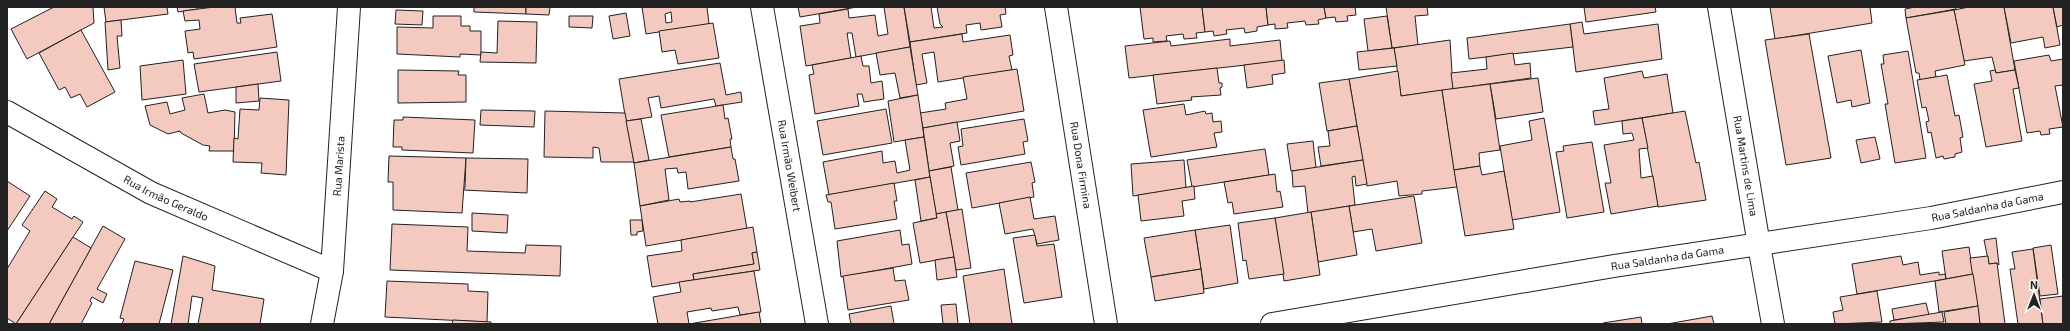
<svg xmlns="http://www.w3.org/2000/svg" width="2070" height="331" font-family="'Exo 2',sans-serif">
<rect width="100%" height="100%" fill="#fff"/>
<g fill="#f3c9c0" stroke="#222" fill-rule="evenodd">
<polygon points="54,7 93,7 94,23 27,59 11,29"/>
<polygon points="104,7 167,7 168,14 106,22"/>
<polygon points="177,7 198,7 198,9 178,12"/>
<polygon points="214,7 235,7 237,23 241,23 240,18 272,14 277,47 194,59 193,52 188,53 185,31 200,29 199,20 185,21 183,11"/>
<polygon points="474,7 526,7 526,14 474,12"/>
<polygon points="526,7 550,7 549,15 526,14"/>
<path d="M642,7H707L709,24L646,34ZM671,12L672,22L666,23L665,14Z"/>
<polygon points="798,7 857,7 800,17"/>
<polygon points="884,7 904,7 910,47 856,57 852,33 847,33 851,58 806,66 800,26 820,23 819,14 848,9 849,18 875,15 878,36 888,34"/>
<polygon points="904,7 931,7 934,28 943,27 940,24 937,7 1005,7 1006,14 1000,15 1002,27 981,30 980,23 966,25 967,33 910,42"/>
<polygon points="1140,7 1202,7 1205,32 1196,33 1197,38 1184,39 1183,34 1166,36 1167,41 1153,42 1153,38 1144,39"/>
<polygon points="1202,7 1266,7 1268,25 1257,27 1257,31 1245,33 1244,28 1226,30 1227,34 1214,36 1213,31 1205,32"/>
<polygon points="1266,7 1324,7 1326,18 1318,20 1319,24 1306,25 1305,21 1287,23 1288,28 1275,29 1275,24 1268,25"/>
<polygon points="1324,7 1355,7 1356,15 1347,16 1348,21 1336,22 1335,17 1326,18"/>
<polygon points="1386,7 1427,7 1428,15 1415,16 1418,45 1392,48"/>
<polygon points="1584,7 1655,7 1656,12 1586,22"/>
<polygon points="1770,7 1870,7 1872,23 1775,39"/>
<polygon points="1915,7 1956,7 1956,9 1906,18 1905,9"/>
<polygon points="1969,7 2004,7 2015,70 1996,73 1992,57 1964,61 1954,10"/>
<polygon points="2004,7 2053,7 2060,45 2045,48 2043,37 2011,43"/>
<polygon points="2053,7 2063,7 2063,25 2057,27"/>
<polygon points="396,10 423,11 422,25 395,24"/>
<polygon points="1954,10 1965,65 1935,71 1936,77 1920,80 1919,73 1916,73 1906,18"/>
<polygon points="626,13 630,36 613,39 609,16"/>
<polygon points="433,16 461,16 461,26 470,26 470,31 481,31 481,55 460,54 460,57 397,54 397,27 433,28"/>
<polygon points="569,16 593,16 592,28 569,27"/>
<polygon points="1387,16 1392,48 1368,51 1364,19"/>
<polygon points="121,20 122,36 117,36 120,68 108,70 105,22"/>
<polygon points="498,21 537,22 536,63 480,62 481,52 497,53"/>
<polygon points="1582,22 1584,34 1658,24 1662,59 1576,72 1570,24"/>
<polygon points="713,23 719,58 678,64 675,50 662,52 659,31"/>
<polygon points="1570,24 1573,47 1469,59 1467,38"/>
<polygon points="81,30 115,92 87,107 80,94 71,98 65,87 59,90 39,53"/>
<polygon points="962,34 963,42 1010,35 1013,55 1009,56 1012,70 938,82 934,52 922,54 927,83 916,85 910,42"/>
<polygon points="1809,34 1831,158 1786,165 1765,40"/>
<polygon points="1230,39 1230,46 1280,40 1282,61 1129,78 1125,46 1170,41 1171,46"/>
<polygon points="1450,40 1453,89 1401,96 1394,48"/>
<polygon points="910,47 918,95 900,98 895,73 880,75 876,53"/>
<polygon points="1394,48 1397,66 1359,70 1357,52"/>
<polygon points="1861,50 1870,103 1852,107 1851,100 1837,103 1828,56"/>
<polygon points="1908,51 1926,158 1895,163 1885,104 1888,104 1881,64 1884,64 1883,55"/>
<polygon points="277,52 281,81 199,92 194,64"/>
<polygon points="1513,53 1515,65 1530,63 1531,78 1453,89 1451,73 1487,69 1486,57"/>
<polygon points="2049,55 2051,61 2063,59 2063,85 2055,86 2063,127 2049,129 2050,134 2041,135 2040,131 2027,133 2014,61"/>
<polygon points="861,56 863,66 869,66 871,83 882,81 884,99 864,102 862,94 857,94 859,106 815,114 809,75 814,74 812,65"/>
<polygon points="183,60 186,94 142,100 140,66"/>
<polygon points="1284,60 1285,73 1272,75 1273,84 1247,88 1244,65"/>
<polygon points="720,63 726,95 741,92 742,102 716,106 714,99 661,108 659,96 648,98 652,117 626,121 619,79"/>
<polygon points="1217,68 1219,83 1222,83 1222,87 1220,88 1221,95 1191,97 1192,100 1157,104 1153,75"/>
<polygon points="1017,69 1024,111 923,128 920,113 946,109 945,103 967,99 963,77"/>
<polygon points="398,70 459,71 458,75 466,75 466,102 398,103"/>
<polygon points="1995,70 1996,73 2015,70 2019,88 2013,89 2022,141 1986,147 1974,84 1992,81 1990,71"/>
<polygon points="1398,71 1401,96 1442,90 1457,187 1422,191 1422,194 1399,196 1397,181 1367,186 1349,79"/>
<polygon points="1642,71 1644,78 1667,74 1673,113 1595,125 1593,111 1609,109 1604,78"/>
<polygon points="1947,75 1955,116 1959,115 1963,137 1960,138 1962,152 1955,154 1955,157 1944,159 1943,156 1936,158 1931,132 1928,133 1926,122 1929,121 1926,107 1922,108 1917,80"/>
<polygon points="1538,78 1543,112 1496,119 1490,84"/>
<polygon points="1349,79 1357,126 1327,131 1319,83"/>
<polygon points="258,84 259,101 236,103 236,87"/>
<polygon points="1490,84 1500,150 1479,153 1480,166 1454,170 1442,90"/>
<polygon points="204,94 208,113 225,110 235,112 234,151 209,151 210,146 203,145 181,133 180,131 168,134 150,125 145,106 167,102 170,114 185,110 182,98"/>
<polygon points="918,95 924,137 894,142 888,101"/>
<polygon points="260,98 289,100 286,175 261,173 262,163 233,162 234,138 238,139 240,109 259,110"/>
<polygon points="1184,104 1186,115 1205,111 1206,114 1212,113 1213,122 1221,121 1222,132 1214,133 1217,147 1151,157 1143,110"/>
<polygon points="723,105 725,119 728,118 732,139 730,139 731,147 669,157 661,115"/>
<polygon points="886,109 892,143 823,155 817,121"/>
<polygon points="481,110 535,111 534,127 480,125"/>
<polygon points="545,111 625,113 634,162 601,162 599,148 593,147 593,158 544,157"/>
<polygon points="1685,111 1696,163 1699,162 1706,200 1658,207 1642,118"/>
<polygon points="403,117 475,120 473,153 402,150 402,147 393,147 394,120 403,120"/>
<polygon points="1544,118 1560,212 1512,220 1500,146 1532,140 1529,121"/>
<polygon points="1642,118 1648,148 1639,149 1641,178 1653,176 1658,206 1611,214 1605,183 1611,183 1604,145 1634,140 1632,133 1623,134 1622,121"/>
<polygon points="641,119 649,160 634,163 626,121"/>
<polygon points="1024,119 1028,141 1023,142 1025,154 961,165 958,147 963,146 961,129"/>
<polygon points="957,122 960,141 950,143 954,166 929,171 923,128"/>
<polygon points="1357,126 1363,160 1321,166 1318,147 1330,146 1328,131"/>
<polygon points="924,137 930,177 829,195 823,162 882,151 883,163 895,161 897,173 910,170 905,140"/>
<polygon points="1875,137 1880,159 1861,163 1856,140"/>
<polygon points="1313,141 1316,168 1291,171 1287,144"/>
<polygon points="1592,142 1604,212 1567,218 1556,152 1564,151 1563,146"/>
<polygon points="731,147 733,159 735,159 739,181 688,189 686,172 678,173 677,168 665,169 669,200 640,206 634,163"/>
<polygon points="1265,149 1269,175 1192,187 1187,160"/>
<polygon points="389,156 466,158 462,213 393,210 393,182 388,182"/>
<polygon points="466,158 528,159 527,193 463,190 465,188"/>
<polygon points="1184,160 1186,188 1133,196 1131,164"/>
<polygon points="1363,160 1367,184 1356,186 1355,176 1352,177 1355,205 1308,213 1305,186 1293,187 1292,171"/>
<polygon points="1031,162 1035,182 1032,183 1034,197 972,208 966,173"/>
<polygon points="1480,166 1482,175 1504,171 1514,229 1465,236 1454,170"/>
<polygon points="951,167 958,210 936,214 929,171"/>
<polygon points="1275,174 1277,192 1280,191 1283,207 1234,214 1232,202 1228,203 1224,182"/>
<polygon points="930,177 937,218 921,221 915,180"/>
<polygon points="7,181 30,196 7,231"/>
<polygon points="894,183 897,201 894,201 897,219 835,229 831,202 828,202 826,195"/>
<polygon points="1194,186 1195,199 1182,201 1184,216 1141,221 1138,195"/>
<polygon points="45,191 57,199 52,207 72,219 74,216 83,222 16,324 7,318 7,269 30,231 22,225"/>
<polygon points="741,194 747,229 646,246 640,206 679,199 680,202 690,201 690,202"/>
<polygon points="1414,196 1422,243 1376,251 1372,229 1353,232 1349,206"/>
<polygon points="1030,197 1034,219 1055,216 1059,240 1037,244 1033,229 1005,234 999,203"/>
<polygon points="1349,206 1357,255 1318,262 1311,212"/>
<polygon points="962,209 971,268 956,270 946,212"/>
<polygon points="946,212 954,257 920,263 913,223 937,218 936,214"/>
<polygon points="1311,212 1320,275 1284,281 1275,218"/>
<polygon points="472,213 508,215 507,233 472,231"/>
<polygon points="1275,218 1284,274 1249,279 1246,260 1243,261 1238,223"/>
<polygon points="630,220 642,220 643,231 637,232 637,235 631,235"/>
<polygon points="392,224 468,227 467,251 525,253 526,245 561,246 560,276 390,270"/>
<polygon points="1230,225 1238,283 1204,289 1195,230"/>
<polygon points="103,226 125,239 97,289 107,294 103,303 92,297 90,301 92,303 81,324 49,324"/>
<polygon points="753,227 757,252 752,253 754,264 693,274 694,280 652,287 647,256 682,251 681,240"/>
<polygon points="900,230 902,245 909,244 912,264 841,277 837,241"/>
<polygon points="1195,230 1201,269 1151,277 1144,238"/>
<polygon points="1035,235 1037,246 1054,244 1062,297 1024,303 1013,238"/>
<polygon points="73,237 91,248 49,324 16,324"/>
<polygon points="1996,238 1999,265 1997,263 1989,264 1984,240"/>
<polygon points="2051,245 2058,294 2040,296 2033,248"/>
<polygon points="1969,247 1973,274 1946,279 1942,251"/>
<polygon points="2033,249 2043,324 2018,324 2010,269 2015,269 2012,252"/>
<polygon points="757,252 760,270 694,280 693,274 754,264 752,253"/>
<polygon points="183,256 215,266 212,290 264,299 260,324 198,324 203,298 192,296 188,324 171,324"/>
<polygon points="1901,256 1903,265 1918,262 1920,275 1939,272 1939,275 1945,274 1946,279 1857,294 1852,264"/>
<polygon points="1988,256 1989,264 1997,263 2005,324 1980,324 1970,258"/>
<polygon points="954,257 957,277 937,280 935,260"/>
<polygon points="135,261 173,270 159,324 122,324 124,319 120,318"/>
<polygon points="893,268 895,281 905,280 909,300 848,310 843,276"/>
<polygon points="1004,269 1012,324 970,324 963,276"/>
<polygon points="1201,269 1204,293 1155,301 1151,277"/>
<polygon points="754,271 761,312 740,315 738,307 712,311 711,308 687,312 689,324 658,324 653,297 681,292 679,282"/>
<polygon points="1973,274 1978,306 1939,312 1935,281"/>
<polygon points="387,281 468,284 468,291 488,292 487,322 385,317"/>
<polygon points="1877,291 1882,322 1835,324 1833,312 1843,310 1840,297"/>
<polygon points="2063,296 2063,324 2043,324 2040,299"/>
<polygon points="1926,303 1929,315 1894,320 1892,309"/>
<polygon points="956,304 958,324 943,324 941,305"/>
<polygon points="891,306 894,324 851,324 849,314"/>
<polygon points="1978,306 1980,324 1946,324 1944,312"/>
<polygon points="759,312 761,324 687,324 689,324"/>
<polygon points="1942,312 1944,322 1890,324 1890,321"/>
<polygon points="1712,316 1714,324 1667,324"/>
<polygon points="1641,317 1642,324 1603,324 1603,323"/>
<polygon points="453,320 491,322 491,324 452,324"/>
</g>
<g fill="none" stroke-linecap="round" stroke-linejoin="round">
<defs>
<g id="street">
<path id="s1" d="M762,7L817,324"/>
<path id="s2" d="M1056,7L1106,324"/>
<path id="s3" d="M7,112L151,193L332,271"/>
<polyline points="1759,245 1773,324"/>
</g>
<g id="secondary">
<path id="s4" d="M1719,7L1759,245"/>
<path id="s5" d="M322,324L332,271L349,7"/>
<path id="s6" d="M1272,324L1614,266L1931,218L2063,192"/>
</g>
</defs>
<use href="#street" stroke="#222" stroke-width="24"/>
<use href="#secondary" stroke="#222" stroke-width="24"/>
<use href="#street" stroke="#fff" stroke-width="22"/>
<use href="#secondary" stroke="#fff" stroke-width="22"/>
</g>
<g text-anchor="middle" stroke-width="3" stroke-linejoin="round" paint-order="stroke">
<g font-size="11" fill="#222" stroke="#fff">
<text dy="4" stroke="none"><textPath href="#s4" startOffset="161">Rua Martins de Lima</textPath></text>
<text dy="4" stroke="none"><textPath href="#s5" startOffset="159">Rua Marista</textPath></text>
<text dy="4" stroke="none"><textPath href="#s1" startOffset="161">Rua Irmão Weibert</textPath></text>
<text dy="4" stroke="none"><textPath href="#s2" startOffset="160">Rua Dona Firmina</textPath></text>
<text dy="4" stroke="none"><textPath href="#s3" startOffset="181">Rua Irmão Geraldo</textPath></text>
<text dy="4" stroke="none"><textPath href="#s6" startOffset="725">Rua Saldanha da Gama</textPath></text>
<text dy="4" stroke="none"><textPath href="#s6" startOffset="401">Rua Saldanha da Gama</textPath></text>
</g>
</g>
<rect width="2070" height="331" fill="none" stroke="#222222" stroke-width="16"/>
<g transform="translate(2034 295)" stroke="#ffffff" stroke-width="3" paint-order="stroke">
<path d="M0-3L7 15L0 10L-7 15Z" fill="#222222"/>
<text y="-6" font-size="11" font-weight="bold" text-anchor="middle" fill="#222222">N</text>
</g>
</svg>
